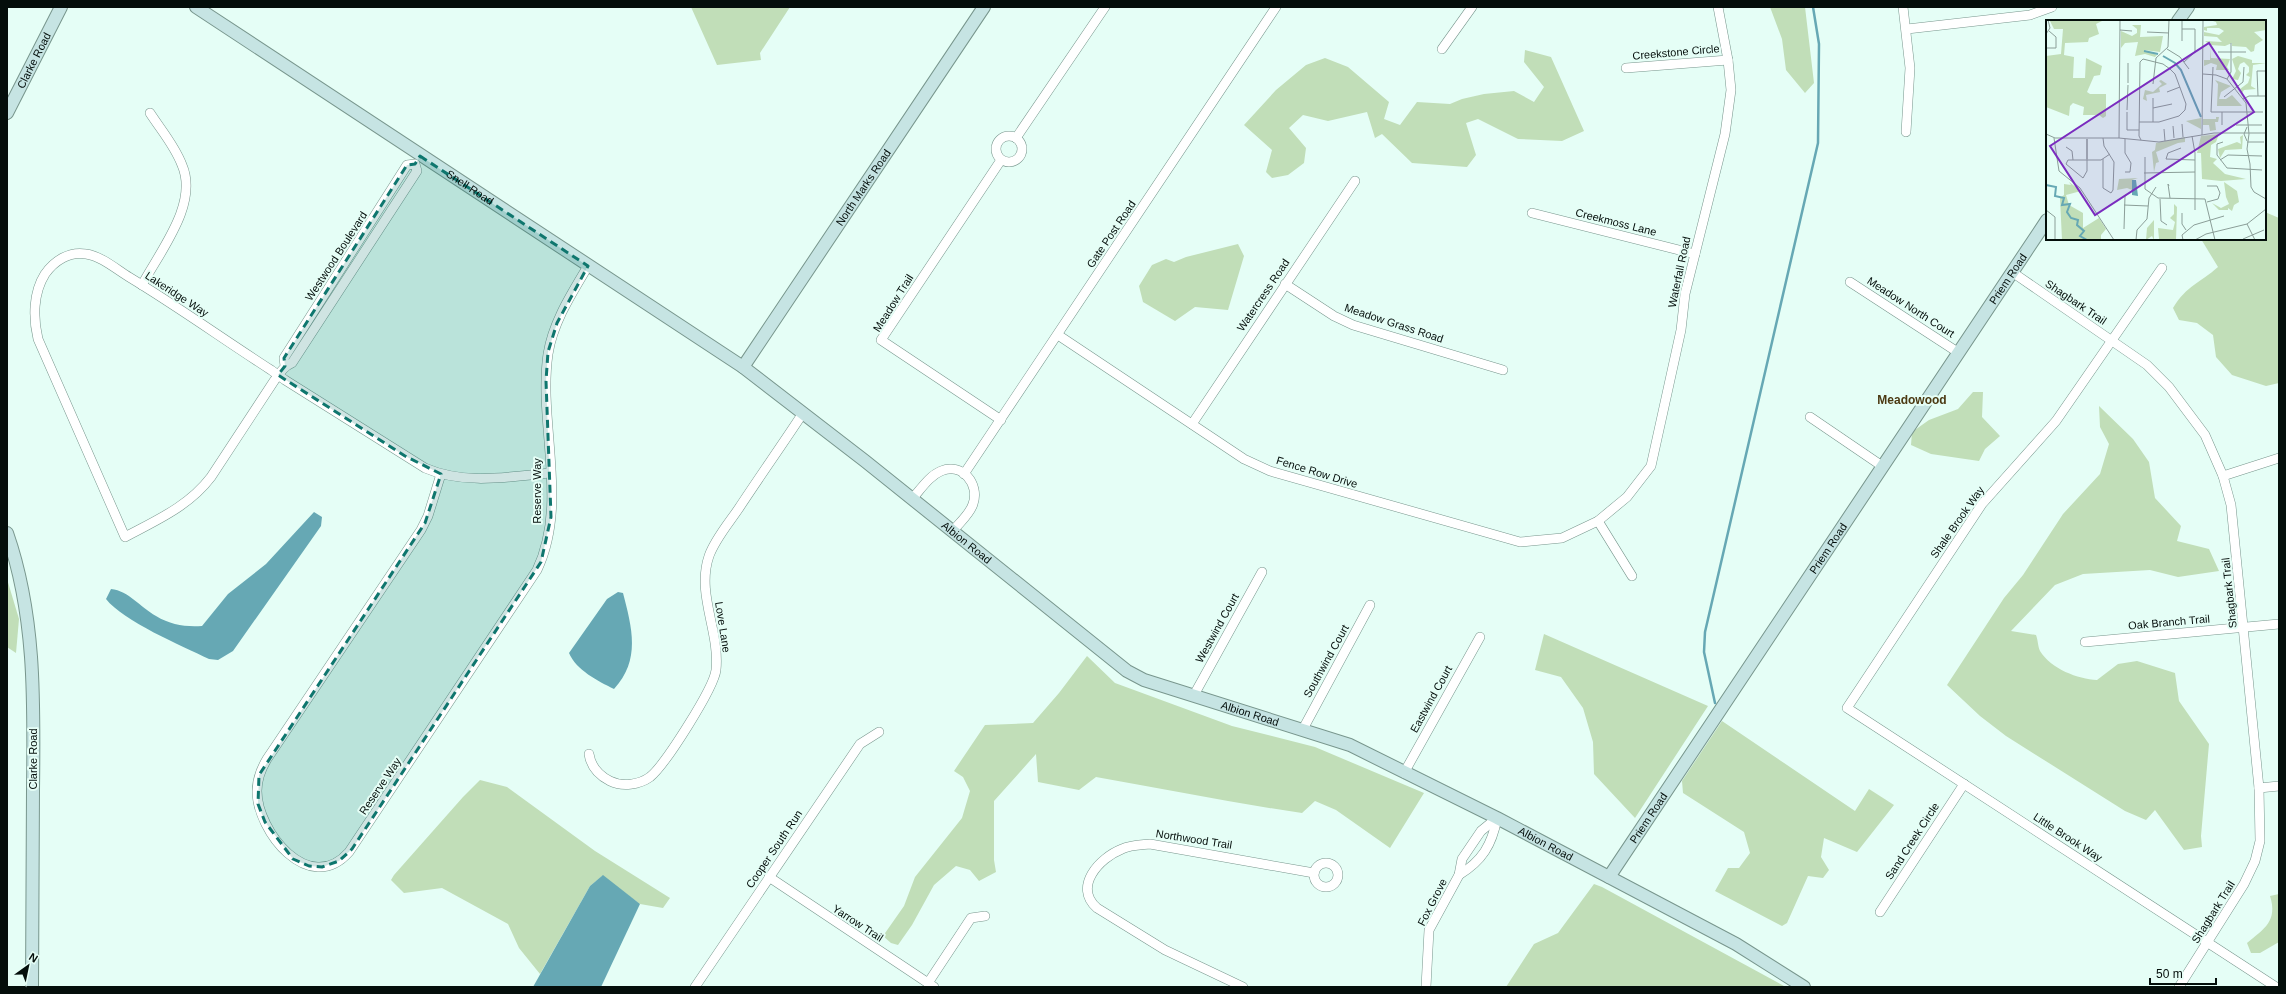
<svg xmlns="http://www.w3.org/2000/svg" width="2286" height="994" font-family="Helvetica,sans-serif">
<rect width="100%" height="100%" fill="#e5fef6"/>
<g fill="#c1deb8">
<polygon points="691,7 790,7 760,53 761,60 717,65"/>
<polygon points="1770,7 1805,7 1814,83 1805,93 1786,70 1782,39"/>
<polygon points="1525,50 1551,57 1584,131 1562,141 1518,139 1478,119 1466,123 1476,155 1467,167 1412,163 1382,134 1375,138 1367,112 1328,121 1303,115 1289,128 1306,148 1304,163 1288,175 1272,178 1266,172 1272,150 1244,125 1276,90 1306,65 1325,58 1348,67 1389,102 1384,119 1400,125 1417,102 1450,104 1462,99 1484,94 1514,91 1534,102 1544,87 1524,62"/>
<path d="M2265,212L2279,218V383L2266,386L2232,375L2216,357L2213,335L2197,323L2179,320L2173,308C2187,285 2200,283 2218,267L2201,239H2265Z"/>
<polygon points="1238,244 1244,256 1228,310 1195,307 1175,321 1143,302 1139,286 1152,265 1166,259 1174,262 1186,257"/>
<polygon points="1973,392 1983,392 1982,417 2000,436 1985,449 1979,461 1931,454 1911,445 1912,432 1929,420 1958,409"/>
<path d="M2099,406L2133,439L2149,462L2155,498L2181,526L2177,541L2209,549L2219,571L2178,577L2150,570L2083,574L2055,585L2011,631L2036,635C2038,640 2038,647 2040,651C2051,669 2078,679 2097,680L2118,664L2137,661L2175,673L2179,701L2209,744L2201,836L2202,847L2184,850L2155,810L2146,820L2125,811L2006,736L1980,716L1947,685L2004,598L2023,575L2063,514L2100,474L2109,444L2100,427Z"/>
<polygon points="7,579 19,619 16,653 7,647"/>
<polygon points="1544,634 1708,706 1635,818 1594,774 1593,742 1583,708 1561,677 1535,670"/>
<path d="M1087,656L1115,683L1232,726L1315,747L1424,793L1390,848L1336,810L1315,801L1302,813C1233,803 1165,789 1096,777L1079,790L1038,782L1036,754L994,801V860L996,872L979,881L970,870L956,866L934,885L912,925L898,945L891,943L883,936L904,906L915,877L962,818L970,791L963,777L954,771L985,725L1033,723L1059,693Z"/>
<polygon points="1722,721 1855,811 1869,789 1894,805 1857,852 1824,838 1821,857 1829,870 1823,878 1808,876 1787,923 1782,926 1715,891 1728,868 1739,868 1750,853 1744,832 1683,793 1682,781"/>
<polygon points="480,780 507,787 595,851 670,898 663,908 640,904 602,876 590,886 540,974 519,948 508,924 442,888 404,893 391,880 394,875 463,797"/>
<polygon points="1594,884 1602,887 1784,986 1506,987 1534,944 1558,933"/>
<path d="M2279,894V942L2260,953H2251L2247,943C2264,929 2278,921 2270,896Z"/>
</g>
<g fill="#66a8b4">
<path d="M314,512L322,517L321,526L233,651L218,660L209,659C182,646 123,621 106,599L111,589C129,591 140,607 156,616C171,625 185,627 202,626L228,594L266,564Z"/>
<path d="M618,592L623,593C632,628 641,660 614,689C598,681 576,670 569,653L607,599Z"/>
<polygon points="603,875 640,904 601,987 533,987 590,886"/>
</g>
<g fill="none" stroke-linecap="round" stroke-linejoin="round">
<polyline stroke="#66a8b4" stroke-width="2.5" points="1715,703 1704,652 1705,632 1818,143 1819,44 1813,7"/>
<defs>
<g id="street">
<polyline points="1903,7 1910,68 1906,132"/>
<polyline points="1907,29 2030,15 2052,7"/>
<polyline points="1442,49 1472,7"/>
<polyline points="1626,68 1728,60"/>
<circle cx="1009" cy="149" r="13"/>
<polyline points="1016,138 1105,7"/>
<polyline points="1532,213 1695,254"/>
<polyline points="2162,268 2056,421 1982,504 1847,708 2276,987"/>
<polyline points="2012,272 2147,365 2169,387 2205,435 2223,476 2231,505 2259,788 2260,841 2255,861 2244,884 2179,987"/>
<polyline points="1850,282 1959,353"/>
<polyline points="1285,284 1334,316 1353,325 1503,370"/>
<path d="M142,285C160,251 199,204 182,165C175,146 161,130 150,113"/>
<polyline points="1058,335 1244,459 1270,471 1520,542 1562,538 1598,521 1627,497 1651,466 1681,330 1685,294 1725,134 1731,90 1728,60 1718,7"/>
<path d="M285,366L284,358L407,165L415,164L417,171L292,363C283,367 280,373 274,381L211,477C189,506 157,520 125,537L38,339C33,318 33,293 45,274C54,261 69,251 86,254C101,256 116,269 129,277C177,306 223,339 271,370L285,380L425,468C464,485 508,477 550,473"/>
<polyline points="1810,417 1882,466"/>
<polyline points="1001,420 881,340 1001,160"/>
<polyline points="1192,424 1355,181"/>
<path d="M441,474L428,516L421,530L267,759C261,769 257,779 257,791C257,831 309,897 349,852L537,570C569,503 538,424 548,354C553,322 572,293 588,266"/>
<polyline points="964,474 1276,7"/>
<polyline points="2223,476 2279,458"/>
<path d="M912,499C921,489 929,476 941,471C962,462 980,484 973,504C970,514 959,523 953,531"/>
<polyline points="1598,521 1632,576"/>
<polyline points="2085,642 2279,624"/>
<polyline points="1194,695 1262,572"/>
<polyline points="1303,729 1370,605"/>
<path d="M589,754C591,767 598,775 610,781C622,787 639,785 650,777C665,765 714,688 716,670C720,631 696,594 709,556C715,539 729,523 739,508C760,476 782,445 803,413"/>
<polyline points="1404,773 1480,637"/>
<polyline points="2259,788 2279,786"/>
<circle cx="1326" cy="875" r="12"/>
<path d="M1459,875C1482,861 1492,845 1497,818"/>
<polyline points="769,877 934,987"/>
<polyline points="1880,912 1964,784"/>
<polyline points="928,983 971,918 985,916"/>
<polyline points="695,987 860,744 879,732"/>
<path d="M1243,987L1165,950L1097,908C1073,887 1099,858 1122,849C1130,845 1140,845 1150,844L1314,873"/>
<polyline points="1426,987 1429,930 1459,875 1462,859 1481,831 1497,818"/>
</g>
<g id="secondary">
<path id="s1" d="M196,7L743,367L865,461L1127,671L1144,680L1350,745L1497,818L1736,944L1804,987"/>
<polyline points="2178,21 2188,7"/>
<path id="s2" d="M7,113L61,7"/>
<path id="s3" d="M743,367L984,7"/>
<path d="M7,533C36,616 34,704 33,790C33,856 32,921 32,987"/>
<path id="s4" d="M1609,877L2047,220"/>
</g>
</defs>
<use href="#street" stroke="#78968d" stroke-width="10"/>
<use href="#secondary" stroke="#78968d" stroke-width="14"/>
<use href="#street" stroke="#fff" stroke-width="9"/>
<use href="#secondary" stroke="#c6e4e3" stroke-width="12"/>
</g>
<path fill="#0f766e" fill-opacity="0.2" stroke="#0f766e" stroke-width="3" stroke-dasharray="8 5" stroke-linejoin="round" d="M420,156L588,266L557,323L548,352L546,381L551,517L541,562L352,849L339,861L322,867L309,866L293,859L265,822L258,804L259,775L425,523L441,474L405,456L278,375L285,366L284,358L407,165L415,164Z"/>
<g text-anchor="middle" stroke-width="4" stroke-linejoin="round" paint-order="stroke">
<g font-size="11" fill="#040e0b" stroke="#e5fef6">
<text transform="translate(1676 52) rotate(-5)" y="4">Creekstone Circle</text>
<text dy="4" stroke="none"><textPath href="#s2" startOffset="59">Clarke Road</textPath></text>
<text dy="4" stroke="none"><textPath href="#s3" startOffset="216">North Marks Road</textPath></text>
<text dy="4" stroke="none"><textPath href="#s1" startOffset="328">Snell Road</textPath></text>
<text transform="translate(1616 222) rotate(14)" y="4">Creekmoss Lane</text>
<text transform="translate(1111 234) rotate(-56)" y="4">Gate Post Road</text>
<text transform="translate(336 256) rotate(-57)" y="4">Westwood Boulevard</text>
<text transform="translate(1679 272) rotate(-78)" y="4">Waterfall Road</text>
<text dy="4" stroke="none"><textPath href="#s4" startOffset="719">Priem Road</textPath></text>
<text transform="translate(177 294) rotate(33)" y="4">Lakeridge Way</text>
<text transform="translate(1263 295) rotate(-56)" y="4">Watercress Road</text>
<text transform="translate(2076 302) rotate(34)" y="4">Shagbark Trail</text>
<text transform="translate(893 303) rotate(-58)" y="4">Meadow Trail</text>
<text transform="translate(1911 307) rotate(33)" y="4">Meadow North Court</text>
<text transform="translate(1394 323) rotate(18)" y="4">Meadow Grass Road</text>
<text transform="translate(1317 472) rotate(17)" y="4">Fence Row Drive</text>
<text transform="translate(537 491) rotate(-90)" y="4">Reserve Way</text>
<text transform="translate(1957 522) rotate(-55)" y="4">Shale Brook Way</text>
<text dy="4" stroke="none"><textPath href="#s1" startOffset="939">Albion Road</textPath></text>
<text dy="4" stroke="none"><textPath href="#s4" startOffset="395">Priem Road</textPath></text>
<text transform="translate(2229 593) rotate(-96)" y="4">Shagbark Trail</text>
<text transform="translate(2169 622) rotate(-5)" y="4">Oak Branch Trail</text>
<text transform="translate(723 627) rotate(81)" y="4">Love Lane</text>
<text transform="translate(1217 628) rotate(-61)" y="4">Westwind Court</text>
<text transform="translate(1326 661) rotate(-61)" y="4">Southwind Court</text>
<text transform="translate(1431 699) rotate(-61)" y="4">Eastwind Court</text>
<text dy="4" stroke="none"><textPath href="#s1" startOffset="1275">Albion Road</textPath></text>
<text transform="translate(33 759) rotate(-90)" y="4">Clarke Road</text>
<text transform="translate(380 786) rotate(-56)" y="4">Reserve Way</text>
<text dy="4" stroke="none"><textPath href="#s4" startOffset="71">Priem Road</textPath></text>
<text transform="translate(2068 837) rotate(33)" y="4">Little Brook Way</text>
<text transform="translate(1194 839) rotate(9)" y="4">Northwood Trail</text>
<text transform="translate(1912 841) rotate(-57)" y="4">Sand Creek Circle</text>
<text dy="4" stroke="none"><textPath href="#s1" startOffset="1599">Albion Road</textPath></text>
<text transform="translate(774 849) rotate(-56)" y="4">Cooper South Run</text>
<text transform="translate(1432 902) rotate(-63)" y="4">Fox Grove</text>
<text transform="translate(2213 912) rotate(-58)" y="4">Shagbark Trail</text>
<text transform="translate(858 923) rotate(33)" y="4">Yarrow Trail</text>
</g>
<g font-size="12" font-weight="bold" fill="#4b3912" stroke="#e5fef6">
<text x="1912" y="404">Meadowood</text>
</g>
</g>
<g transform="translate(2046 20)">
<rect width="220" height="220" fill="#e5fef6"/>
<path d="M58,0L50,4L53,14L43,18L42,22L19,23L18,35L28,37L27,58H39L40,38L56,46L54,55L48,56L41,72L44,74H60V96L57,98L53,95H37L38,87L27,83L24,86L23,96L0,87V36L15,34L17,9H8L4,1ZM164,0H220V10L208,12L217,20L209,25L208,31L205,32L200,27L186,26V23L179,26L164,25L159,21L176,22L171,17L158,16V12L173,15L178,11L173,8H161V11L158,10V7L171,5L170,2ZM86,5H95L94,17L117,16L114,32L98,30L111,35L109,37L99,34L89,36L92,22L79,23L75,28V11L86,16L91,13V9ZM165,28V38L184,39L181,47L183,50H170L171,45L165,43L158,46V40H164ZM192,36L206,40V43H220L207,45L205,66L210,69L198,70L196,73L194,69L202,63L204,57L200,55L203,52V47L198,42L194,44L192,49L195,53L192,60L186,59L190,51L186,39ZM115,60L121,64L113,68L114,72L100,75L101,81L97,79L99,70L107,72L116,64L113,61ZM169,60L185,66L175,72L173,79H180L186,75L196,86H171L172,64ZM170,97H173L172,102H169L170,110L164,111L163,105H157V99H170ZM155,98V109L140,101ZM173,114L170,122L165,125L164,137L171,139L167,143L179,154L200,159L175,161L156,159L155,133H151L155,116ZM197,115L196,129L179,130L174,138L172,129L191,122L195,124L194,117ZM139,117V122L132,123L110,132L113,142L110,143L108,152L106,132L109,130L110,123ZM92,158L86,160V170L81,168L71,170L73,159ZM23,162L35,171L20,175L23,185L37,193V208L53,198L60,209L55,215V220H16L14,178L18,175V164L25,165ZM178,162L191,171L193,182L188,185L186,191L182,188V190H173L166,183L175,188L183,184L180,177ZM128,184L131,187L130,220L113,219L112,208L127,210L129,202L124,198L128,194ZM108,200V220L106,216L100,220L101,208Z" fill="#c1deb8"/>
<path d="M86,160H90L92,176L86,175Z" fill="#66a8b4"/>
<path fill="none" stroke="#66a8b4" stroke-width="2" d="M98,31L112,34M117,36L129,43L135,50L155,97M0,165L10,167L9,176L18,178L16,185L24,184L21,192L25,198L32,200L31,205L38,211L34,216L41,220"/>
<path fill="none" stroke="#8b9e98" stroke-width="1" d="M136,9H149V32L138,42M74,10L86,11M101,12L123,13M0,14L4,8L2,0M136,21V0M0,28H10V17L3,11M121,29L134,37L143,49M172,32H200M167,47L165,92H217M157,54L170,55L181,59L200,83L203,114L201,129L204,144L205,167L208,172L220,179M181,59L185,52V23M82,63V43M107,64L110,38L122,27L123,0M121,72L134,67M212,76L211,51H220M178,77L197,62L198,47M197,79L203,76H220M107,88L126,84M81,90L82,65M81,92V110H93M93,102H113L133,96L139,90L140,84L129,54L124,49L117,44L97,39L94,42L93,116L95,120M107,102V78M136,104L137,117M176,105V92M190,105H216M127,106L128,118M201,107L198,114L201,121M118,109L119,121M0,114L9,118H73L113,122L168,113H220M156,115L157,0M146,116L149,133V190M8,118L13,151L34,168L68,220M73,118L74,0M79,119V133L85,143L84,152H79M177,122L171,124V135L181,148L216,150M201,122H218M20,127L26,131L27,140M135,128L122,133L120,139L149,140M99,137V169L112,178L159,179L169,220M41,139V119V151L37,158L20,144L22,140H55L64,134M57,139V168L65,173L67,170L68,142L58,126L57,118M174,140L182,135L216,136M98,153L149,152M123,166L122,164L124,178M161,166H171L174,173L172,179L161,182M114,179L115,201L121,205M78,185L102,186M0,190L9,197V220M136,193V204L140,210M201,204L209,220M78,209L79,176M197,219L218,210M90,220L91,210L101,199L103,178L110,167M137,220L136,215L148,205L178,196M149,220L160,214L201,204L220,189"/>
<path fill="#7b2cbf" fill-opacity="0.15" stroke="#7b2cbf" stroke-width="2" d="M163,23L208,92L49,195L4,126Z"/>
<rect width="220" height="220" fill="none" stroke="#040e0b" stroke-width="2"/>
</g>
<rect width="2286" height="994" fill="none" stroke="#040e0b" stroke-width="16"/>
<g transform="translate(28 966) rotate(33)" stroke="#e5fef6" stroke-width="3" paint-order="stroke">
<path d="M0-3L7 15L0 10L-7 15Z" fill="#040e0b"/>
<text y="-6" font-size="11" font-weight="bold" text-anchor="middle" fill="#040e0b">N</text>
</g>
<path d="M2150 978v6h66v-6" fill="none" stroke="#040e0b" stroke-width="2"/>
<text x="2156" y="978" font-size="12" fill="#040e0b" stroke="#e5fef6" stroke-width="3" paint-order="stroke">50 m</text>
</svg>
